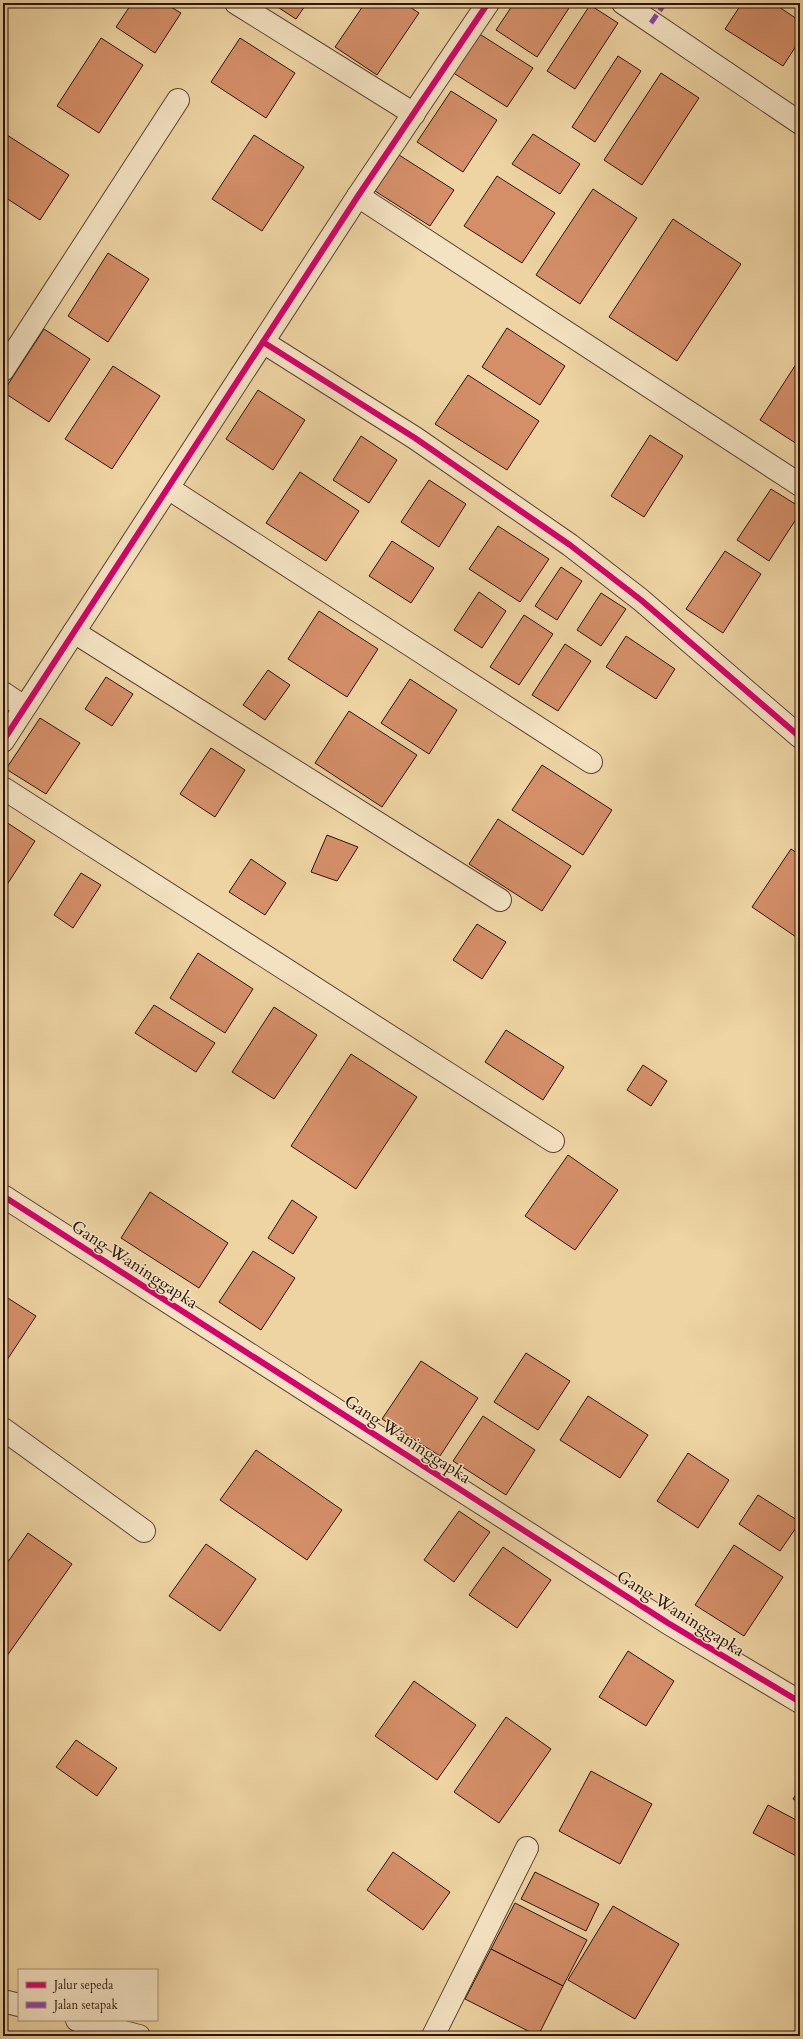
<svg xmlns="http://www.w3.org/2000/svg" width="803" height="2039" font-family="Cardo,serif">
<rect width="100%" height="100%" fill="#eed4a3"/>
<filter id="stains"><feTurbulence type="fractalNoise" baseFrequency=".005" numOctaves="4"/><feColorMatrix values="0 0 0 0 .2 0 0 0 0 .09 0 0 0 0 .02 0 0 0 .5 -.17"/></filter>
<radialGradient id="worn" r=".72"><stop offset=".6" stop-color="#630" stop-opacity="0"/><stop offset="1" stop-color="#630" stop-opacity=".3"/></radialGradient>
<g fill="#d48f69" stroke="#2c1308">
<polygon points="132,3 164,3 181,13 155,53 116,27"/>
<polygon points="278,3 307,3 296,19 276,6"/>
<polygon points="365,3 404,3 419,13 377,75 335,47"/>
<polygon points="514,3 569,3 571,5 537,57 496,30"/>
<polygon points="742,3 773,3 800,21 800,40 783,66 725,29"/>
<polygon points="590,5 618,23 575,89 547,71"/>
<polygon points="478,33 533,68 507,107 452,72"/>
<polygon points="101,38 143,65 99,133 57,106"/>
<polygon points="240,38 295,73 266,118 211,82"/>
<polygon points="618,56 641,71 595,142 572,127"/>
<polygon points="661,73 699,98 642,185 604,160"/>
<polygon points="451,91 497,120 463,172 417,142"/>
<polygon points="533,134 580,164 560,194 512,164"/>
<polygon points="7,135 69,175 40,220 3,196 3,142"/>
<polygon points="254,135 304,167 262,231 212,199"/>
<polygon points="399,155 454,190 430,226 375,191"/>
<polygon points="497,176 555,213 522,263 464,226"/>
<polygon points="593,189 637,218 580,304 536,275"/>
<polygon points="673,219 741,264 677,361 609,317"/>
<polygon points="108,253 149,279 108,342 68,316"/>
<polygon points="507,328 565,366 540,405 482,367"/>
<polygon points="44,329 90,359 49,422 3,392"/>
<polygon points="800,358 800,446 760,420"/>
<polygon points="113,366 160,396 112,469 65,439"/>
<polygon points="468,375 539,421 507,470 435,424"/>
<polygon points="258,390 305,420 273,470 226,439"/>
<polygon points="650,435 683,456 644,517 611,496"/>
<polygon points="361,436 397,460 369,503 333,480"/>
<polygon points="300,472 359,511 326,561 266,523"/>
<polygon points="429,480 466,504 439,547 401,522"/>
<polygon points="771,489 800,507 800,513 769,561 737,540"/>
<polygon points="498,526 549,559 520,602 469,569"/>
<polygon points="392,541 434,568 411,603 369,576"/>
<polygon points="725,551 761,574 723,633 686,609"/>
<polygon points="561,567 582,581 557,620 535,606"/>
<polygon points="479,592 506,611 482,648 454,630"/>
<polygon points="601,593 626,609 601,646 577,630"/>
<polygon points="319,611 378,649 347,697 288,659"/>
<polygon points="524,615 553,634 519,685 490,667"/>
<polygon points="626,636 675,669 656,699 606,667"/>
<polygon points="565,644 591,661 558,711 532,695"/>
<polygon points="268,670 290,685 265,720 243,705"/>
<polygon points="106,677 133,694 112,726 85,709"/>
<polygon points="410,679 457,710 429,754 381,723"/>
<polygon points="349,711 417,755 382,807 315,763"/>
<polygon points="40,718 80,743 46,794 6,769"/>
<polygon points="211,748 245,770 215,817 180,794"/>
<polygon points="542,765 612,810 583,855 512,810"/>
<polygon points="498,819 571,866 542,911 469,864"/>
<polygon points="3,820 35,841 3,891"/>
<polygon points="327,835 358,847 337,881 311,872"/>
<polygon points="791,849 800,855 799,939 752,907"/>
<polygon points="251,859 286,883 265,915 229,892"/>
<polygon points="81,873 101,885 73,928 54,915"/>
<polygon points="477,924 506,942 482,979 453,960"/>
<polygon points="198,953 253,989 225,1033 170,998"/>
<polygon points="154,1005 215,1043 196,1072 135,1033"/>
<polygon points="274,1007 317,1035 274,1099 232,1072"/>
<polygon points="506,1030 564,1067 543,1100 485,1062"/>
<polygon points="351,1054 417,1097 356,1189 291,1146"/>
<polygon points="643,1065 667,1081 651,1106 627,1090"/>
<polygon points="568,1155 618,1190 575,1250 525,1216"/>
<polygon points="150,1192 228,1243 199,1288 121,1238"/>
<polygon points="292,1200 317,1217 293,1254 268,1238"/>
<polygon points="253,1251 295,1278 261,1330 219,1302"/>
<polygon points="3,1295 36,1316 3,1366"/>
<polygon points="526,1353 570,1381 538,1430 494,1402"/>
<polygon points="421,1361 478,1398 440,1456 382,1419"/>
<polygon points="588,1396 648,1435 620,1478 560,1440"/>
<polygon points="483,1416 535,1450 506,1495 453,1461"/>
<polygon points="256,1450 342,1510 307,1560 220,1500"/>
<polygon points="688,1453 729,1480 698,1528 657,1501"/>
<polygon points="758,1495 800,1522 780,1551 739,1524"/>
<polygon points="459,1511 490,1532 454,1582 424,1560"/>
<polygon points="28,1533 72,1564 4,1660 3,1569"/>
<polygon points="206,1544 256,1579 220,1631 169,1596"/>
<polygon points="734,1545 783,1577 744,1636 695,1605"/>
<polygon points="503,1547 551,1580 517,1628 469,1595"/>
<polygon points="628,1651 674,1681 646,1726 599,1697"/>
<polygon points="414,1681 476,1725 437,1780 375,1736"/>
<polygon points="506,1717 551,1749 499,1823 454,1792"/>
<polygon points="76,1740 117,1768 97,1796 56,1767"/>
<polygon points="591,1771 652,1804 620,1864 559,1831"/>
<polygon points="800,1788 800,1803 793,1799"/>
<polygon points="768,1805 800,1822 800,1858 753,1833"/>
<polygon points="393,1852 450,1892 423,1930 367,1890"/>
<polygon points="535,1872 599,1904 586,1931 521,1899"/>
<polygon points="515,1903 587,1940 563,1986 491,1949"/>
<polygon points="613,1906 679,1944 635,2019 568,1980"/>
<polygon points="491,1949 563,1986 538,2036 465,1999"/>
</g>
<g fill="none" stroke-linecap="round" stroke-linejoin="round">
<defs>
<g id="minor">
<polyline points="236,3 414,114"/>
<polyline points="623,3 800,123"/>
<polyline points="358,196 800,485"/>
<polyline points="263,342 415,438 570,545 641,600 800,737"/>
<polyline points="3,370 178,100"/>
<polyline points="168,488 591,762"/>
<polyline points="74,632 500,900"/>
<polyline points="3,693 24,707"/>
<polyline points="3,741 358,196 488,3"/>
<polyline points="3,788 553,1141"/>
<polyline points="3,1196 668,1623 800,1702"/>
<polyline points="3,1429 144,1531"/>
<polyline points="3,2001 19,2005"/>
<polyline points="77,2020 139,2036"/>
<polyline points="433,2036 527,1848"/>
</g>
</defs>
<use href="#minor" stroke="#5c432f" stroke-width="24"/>
<use href="#minor" stroke="#f4e3c3" stroke-width="22"/>
<polyline stroke="#8e44ad" stroke-width="5" stroke-dasharray="10 5" stroke-linecap="butt" points="651,23 665,3"/>
<defs>
<g id="cycleway">
<polyline points="263,342 415,438 570,545 641,600 800,737"/>
<polyline points="3,741 358,196 488,3"/>
<polyline points="3,1196 668,1623 800,1702"/>
</g>
</defs>
<use href="#cycleway" stroke="#f4e3c3" stroke-width="8"/>
<use href="#cycleway" stroke="#d6006c" stroke-width="6"/>
</g>
<g text-anchor="middle" stroke-width="3" stroke-linejoin="round" paint-order="stroke">
<g font-size="17" fill="#2c1308" stroke="#f4e3c3">
<text transform="translate(135 1264) rotate(33)" y="6">Gang Waninggapka</text>
<text transform="translate(408 1439) rotate(33)" y="6">Gang Waninggapka</text>
<text transform="translate(681 1613) rotate(32)" y="6">Gang Waninggapka</text>
</g>
</g>
<rect width="803" height="2039" fill="none" stroke="#eed4a3" stroke-width="16"/>
<rect x="4" y="4" width="795" height="2031" fill="none" stroke="#2c1308" stroke-width="2"/>
<rect x="8" y="8" width="787" height="2023" fill="none" stroke="#2c1308"/>
<rect x="18" y="1969" width="140" height="52" fill="#f4e3c3" stroke="#a49078"/>
<rect x="26" y="1982" width="20" height="6" fill="#d6006c" stroke="#a49078"/>
<text x="54" y="1989" font-size="12" fill="#2c1308">Jalur sepeda</text>
<rect x="26" y="2002" width="20" height="6" fill="#8e44ad" stroke="#a49078"/>
<text x="54" y="2009" font-size="12" fill="#2c1308">Jalan setapak</text>
<rect width="100%" height="100%" filter="url(#stains)"/>
<rect width="100%" height="100%" fill="url(#worn)"/>
</svg>
